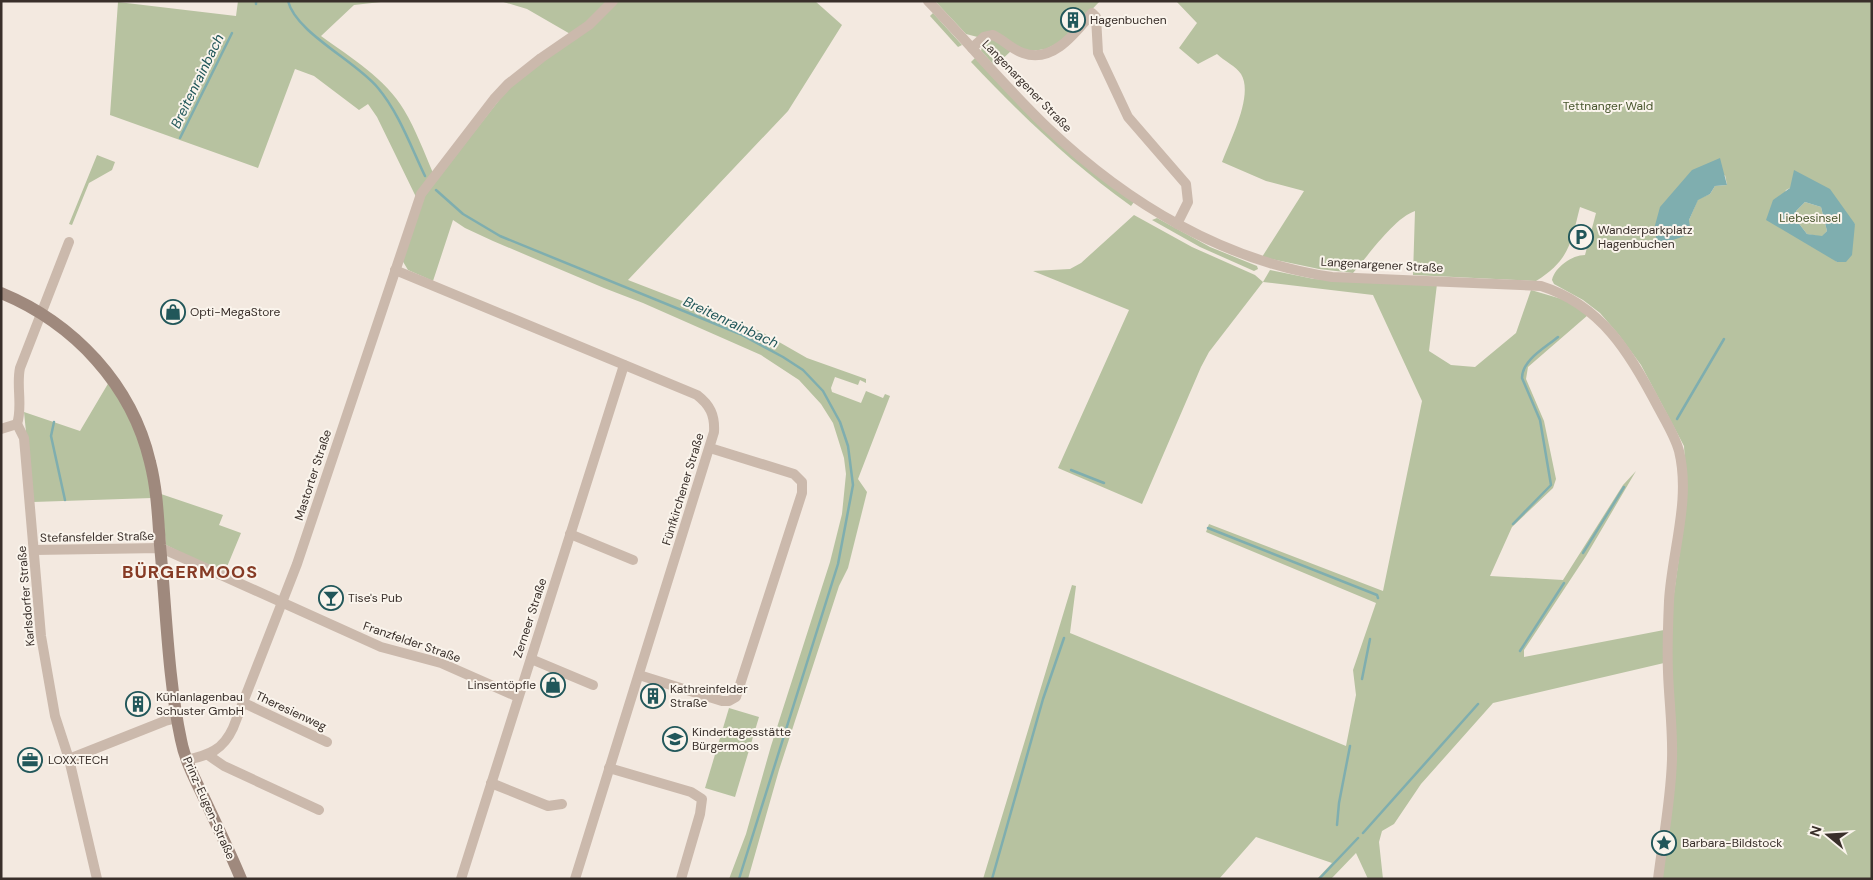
<svg xmlns="http://www.w3.org/2000/svg" width="1873" height="880" font-family="'DM Sans',sans-serif">
<rect width="100%" height="100%" fill="#f3e9e0"/>
<g fill="#b7c2a0" fill-rule="evenodd">
<path d="M238,1H390L354,5L321,36C350,57 386,79 404,110C416,130 424,152 433,173L416,197L377,117L368,104L359,110L314,76L295,69L258,168L110,115L118,2L236,16Z"/>
<polygon points="500,1 609,1 572,35 527,9"/>
<polygon points="617,1 815,1 842,25 788,111 628,280 760,331 807,358 866,379 866,383 860,380 858,385 835,377 831,388 832,392 861,403 866,391 883,398 885,394 890,396 858,479 867,492 848,568 839,586 779,770 748,879 729,879 746,834 771,746 830,562 842,514 846,474 844,458 833,423 821,404 799,380 761,355 643,303 604,288 493,241 465,228 453,220 433,281 408,270 402,260 423,197 511,85"/>
<polygon points="935,1 1100,1 1062,41 1046,49 1032,51 966,34"/>
<path d="M1176,1H1872V879H1661L1676,764L1671,649L1672,608L1687,499L1684,446L1641,365L1619,335L1600,313L1583,300L1554,284L1552,280C1555,267 1572,255 1585,255L1596,213L1580,207C1571,242 1570,260 1536,281L1413,275L1415,211C1394,218 1368,256 1353,273L1319,269L1262,257L1304,191L1266,181L1222,162C1230,140 1254,95 1241,74C1236,66 1224,61 1217,54L1198,64L1179,48L1197,23ZM1725,175L1727,185L1715,186L1710,194L1698,199L1689,220L1660,230ZM1790,188L1855,224L1837,262L1777,211L1786,190Z"/>
<polygon points="933,13 962,45 958,47 930,16"/>
<polygon points="992,37 1012,50 995,66 981,51 983,42"/>
<path d="M975,58L1134,202L1131,206C1072,164 1021,115 971,62Z"/>
<polygon points="97,155 115,162 112,170 89,183 72,225 69,224"/>
<polygon points="1805,202 1821,207 1827,231 1822,237 1807,234 1797,221 1796,211"/>
<polygon points="1134,215 1192,247 1255,275 1263,282 1270,270 1314,279 1437,284 1429,351 1451,365 1475,367 1516,333 1531,290 1565,300 1588,315 1528,367 1526,379 1544,421 1556,479 1553,488 1512,527 1490,576 1563,580 1623,485 1636,471 1586,556 1524,650 1524,657 1664,630 1664,663 1493,703 1421,784 1394,824 1382,831 1379,842 1383,879 1368,879 1356,853 1331,879 1317,879 1332,863 1256,837 1219,879 983,879 1072,585 1076,586 1070,633 1346,746 1356,695 1353,670 1376,603 1206,532 1209,524 1383,591 1422,401 1373,295 1263,282 1209,352 1201,367 1142,504 1058,468 1129,310 1033,271 1070,269 1081,263"/>
<polygon points="1157,218 1210,247 1257,266 1258,269 1254,271 1200,247 1152,220"/>
<polygon points="109,382 124,407 142,448 152,498 33,502 24,412 80,431"/>
<polygon points="161,494 223,515 219,525 241,533 224,574 166,545"/>
<polygon points="729,708 759,717 735,797 705,788"/>
</g>
<g fill="#7faeaf" fill-rule="evenodd">
<polygon points="1720,158 1727,185 1715,186 1710,194 1698,200 1689,220 1691,234 1658,245 1654,229 1660,207 1692,170"/>
<path d="M1794,170L1830,189L1855,224L1852,255L1846,262H1837L1766,220L1773,200L1790,188ZM1805,202L1821,207L1827,231L1822,236L1807,234L1797,221L1796,211Z"/>
</g>
<g fill="none" stroke-linecap="round" stroke-linejoin="round">
<g stroke="#7faeaf" stroke-width="2.5">
<path d="M288,1C296,33 356,61 378,88C399,113 411,147 425,176"/>
<polyline points="256,4 256,1"/>
<polyline points="180,138 232,33"/>
<polyline points="436,190 463,214 500,236 740,334 783,357 803,370 823,391 840,422 848,446 853,485 838,564 739,879"/>
<polyline points="1677,419 1724,339"/>
<polyline points="54,422 51,436 65,500"/>
<polyline points="1071,470 1104,483"/>
<path d="M1513,524L1551,485L1540,420L1522,378C1522,360 1545,348 1558,337"/>
<polyline points="1208,528 1377,595 1378,598"/>
<polyline points="1583,553 1624,487"/>
<polyline points="1520,651 1564,583"/>
<polyline points="1362,679 1370,639"/>
<polyline points="1337,825 1339,803 1350,746"/>
<polyline points="1363,833 1478,704"/>
<polyline points="992,879 1043,699 1064,638"/>
<polyline points="1319,879 1358,838"/>
</g>
<g stroke="#cbb9ac" stroke-width="10">
<path d="M928,1C969,43 1006,88 1048,128C1127,203 1223,261 1332,277L1541,286C1601,305 1630,353 1658,407C1665,420 1675,436 1679,451C1691,500 1672,551 1669,601C1668,624 1667,649 1668,672C1669,701 1673,730 1672,759C1671,799 1663,839 1658,879"/>
<path d="M972,48L984,37L993,35C1004,40 1011,49 1023,53C1053,64 1076,32 1092,13L1096,17L1098,53L1128,117L1186,184L1188,202L1177,224"/>
<path d="M395,270L697,395C710,405 715,415 714,432L575,879"/>
<polyline points="17,424 24,438 41,636 55,716 69,759 97,879"/>
<path d="M17,424C23,406 16,386 20,368L69,242"/>
<polyline points="1,429 17,424"/>
<polyline points="570,534 633,560"/>
<polyline points="34,550 161,548 381,647 441,663 518,697"/>
<polyline points="531,659 593,685"/>
<polyline points="639,675 722,701 729,701 736,697 802,493 802,482 794,474 710,448"/>
<polyline points="244,703 327,742"/>
<polyline points="208,755 224,766 319,810"/>
<polyline points="69,759 165,721 177,718"/>
<path d="M187,760C209,755 223,750 233,728L297,564L421,194L494,99L508,84L541,58L589,25L613,1"/>
<polyline points="609,768 691,792 702,799 700,814 681,879"/>
<polyline points="491,783 548,806 562,804"/>
<polyline points="461,879 624,365"/>
</g>
<path stroke="#9f897d" stroke-width="12" d="M1,293C74,323 132,385 150,462C157,489 158,517 160,545C166,607 168,680 181,740C185,761 196,781 205,800C217,826 230,852 241,879"/>
</g>
<defs>
<symbol id="building-ring" viewBox="-11 -11 22 22"><circle r="9.5" fill="#faf4ec" stroke="#21575a" stroke-width="1.5"/><path d="M-4-6H4V6H1V3H-1V6H-4ZM-2.5-4.3h1.7v1.8h-1.7ZM.8-4.3h1.7v1.8H.8ZM-2.5-1h1.7V.8h-1.7ZM.8-1h1.7V.8H.8Z" fill="#21575a"/></symbol>
<symbol id="parking-ring" viewBox="-11 -11 22 22"><circle r="9.5" fill="#faf4ec" stroke="#21575a" stroke-width="1.5"/><path d="M-3.5-5.5H1a3.5 3.5 0 0 1 0 7H-1V5.5H-3.5ZM-1-3.4V-.6H.8a1.4 1.4 0 0 0 0-2.8Z" fill="#21575a"/></symbol>
<symbol id="shop-ring" viewBox="-11 -11 22 22"><circle r="9.5" fill="#faf4ec" stroke="#21575a" stroke-width="1.5"/><path d="M-5-2.5h2.3a2.7 3.5 0 0 1 5.4 0H5L5.5 6h-11ZM-1.5-2.5h3a1.5 2.3 0 0 0-3 0Z" fill="#21575a"/></symbol>
<symbol id="bar-ring" viewBox="-11 -11 22 22"><circle r="9.5" fill="#faf4ec" stroke="#21575a" stroke-width="1.5"/><path d="M-6-5H6L.8 .8V4.5H3.5V6h-7V4.5H-.8V.8Z" fill="#21575a"/></symbol>
<symbol id="school-ring" viewBox="-11 -11 22 22"><circle r="9.5" fill="#faf4ec" stroke="#21575a" stroke-width="1.5"/><path d="M0-5L7-2L0 1L-7-2ZM-4 1L0 2.5L4 1V4Q0 6-4 4Z" fill="#21575a"/></symbol>
<symbol id="office-ring" viewBox="-11 -11 22 22"><circle r="9.5" fill="#faf4ec" stroke="#21575a" stroke-width="1.5"/><path d="M-6-3h4V-5.5h4V-3h4V5H-6ZM-1-4.5V-3h2v-1.5ZM-6 0V1H6V0Z" fill="#21575a"/></symbol>
<symbol id="sight-ring" viewBox="-11 -11 22 22"><circle r="9.5" fill="#faf4ec" stroke="#21575a" stroke-width="1.5"/><path d="M0-6L1.8-2.2L6-1.7L2.9 1.2L3.7 5.4L0 3.3L-3.7 5.4L-2.9 1.2L-6-1.7L-1.8-2.2Z" fill="#21575a"/></symbol>
</defs>
<g fill-rule="evenodd">
<use href="#building-ring" x="1059" y="6" width="28" height="28"/>
<use href="#parking-ring" x="1567" y="223" width="28" height="28"/>
<use href="#shop-ring" x="159" y="298" width="28" height="28"/>
<use href="#bar-ring" x="317" y="584" width="28" height="28"/>
<use href="#shop-ring" x="539" y="671" width="28" height="28"/>
<use href="#building-ring" x="639" y="682" width="28" height="28"/>
<use href="#building-ring" x="124" y="690" width="28" height="28"/>
<use href="#school-ring" x="661" y="725" width="28" height="28"/>
<use href="#office-ring" x="16" y="746" width="28" height="28"/>
<use href="#sight-ring" x="1650" y="829" width="28" height="28"/>
</g>
<g text-anchor="middle" stroke-width="4" stroke-linejoin="round" paint-order="stroke">
<g font-size="12" fill="#392f2a" stroke="#faf4ec" text-anchor="start">
<text x="1090" y="24">Hagenbuchen</text>
<text x="1598" y="234">Wanderparkplatz<tspan x="1598" dy="14">Hagenbuchen</tspan></text>
<text x="190" y="316">Opti-MegaStore</text>
<text x="348" y="602">Tise's Pub</text>
<text x="536" y="689" text-anchor="end">Linsentöpfle</text>
<text x="670" y="693">Kathreinfelder<tspan x="670" dy="14">Straße</tspan></text>
<text x="156" y="701">Kühlanlagenbau<tspan x="156" dy="14">Schuster GmbH</tspan></text>
<text x="692" y="736">Kindertagesstätte<tspan x="692" dy="14">Bürgermoos</tspan></text>
<text x="48" y="764">LOXX.TECH</text>
<text x="1682" y="847">Barbara-Bildstock</text>
</g>
<g font-size="12" fill="#392f2a" stroke="#faf4ec">
<text transform="translate(1027 86) rotate(46)" y="4">Langenargener Straße</text>
<text transform="translate(1382 265) rotate(3)" y="4">Langenargener Straße</text>
<text transform="translate(313 475) rotate(-72)" y="4">Mastorter Straße</text>
<text transform="translate(683 489) rotate(-73)" y="4">Fünfkirchener Straße</text>
<text transform="translate(97 537) rotate(-1)" y="4">Stefansfelder Straße</text>
<text transform="translate(26 596) rotate(-95)" y="4">Karlsdorfer Straße</text>
<text transform="translate(530 618) rotate(-72)" y="4">Zerneer Straße</text>
<text transform="translate(412 642) rotate(19)" y="4">Franzfelder Straße</text>
<text transform="translate(291 711) rotate(25)" y="4">Theresienweg</text>
<text transform="translate(209 808) rotate(66)" y="4">Prinz-Eugen-Straße</text>
</g>
<g font-size="12" fill="#49572f" stroke="#faf4ec">
<text x="1608" y="110">Tettnanger Wald</text>
<text x="1810" y="222">Liebesinsel</text>
</g>
<g font-size="14" font-style="italic" fill="#21575a" stroke="#faf4ec">
<text transform="translate(197 81) rotate(-64)" y="5">Breitenrainbach</text>
<text transform="translate(731 322) rotate(25)" y="5">Breitenrainbach</text>
</g>
<g font-size="18" font-weight="bold" letter-spacing="1" fill="#863b25" stroke="#faf4ec">
<text x="190" y="578">BÜRGERMOOS</text>
</g>
</g>
<rect width="1873" height="880" fill="none" stroke="#392f2a" stroke-width="5"/>
<g transform="translate(1828 835) rotate(288)" stroke="#faf4ec" stroke-width="4" paint-order="stroke">
<path d="M0-4L9 19L0 12L-9 19Z" fill="#392f2a"/>
<text y="-8" font-size="14" font-weight="bold" text-anchor="middle" fill="#392f2a">N</text>
</g>
</svg>
